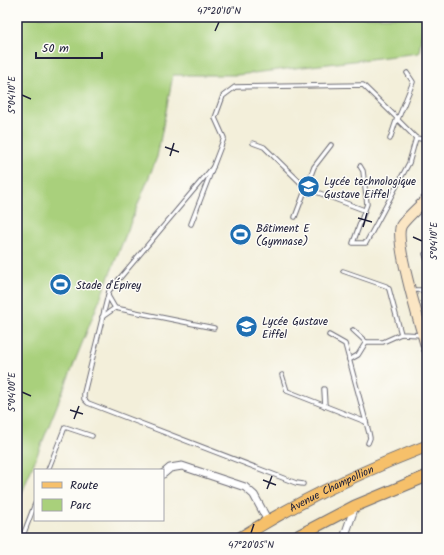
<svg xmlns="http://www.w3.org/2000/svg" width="444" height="555" font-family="Kalam,sans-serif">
<rect width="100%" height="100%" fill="#fdfcf7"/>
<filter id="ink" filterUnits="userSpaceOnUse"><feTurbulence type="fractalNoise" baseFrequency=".025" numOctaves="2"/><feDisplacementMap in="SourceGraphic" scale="8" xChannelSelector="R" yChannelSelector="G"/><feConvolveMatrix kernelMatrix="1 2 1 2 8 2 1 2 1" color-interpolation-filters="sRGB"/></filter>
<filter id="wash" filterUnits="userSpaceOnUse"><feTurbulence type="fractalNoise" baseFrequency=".012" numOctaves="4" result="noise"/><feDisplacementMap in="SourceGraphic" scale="16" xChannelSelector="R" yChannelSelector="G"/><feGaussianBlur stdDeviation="0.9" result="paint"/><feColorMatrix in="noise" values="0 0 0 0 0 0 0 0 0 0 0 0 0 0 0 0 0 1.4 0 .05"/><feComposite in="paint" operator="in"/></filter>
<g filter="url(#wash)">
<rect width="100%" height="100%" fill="#f3efda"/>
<polygon fill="#a9d07b" stroke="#66795b" points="17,17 424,17 419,53 237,75 173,75 157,157 17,505"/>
</g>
<g filter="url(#ink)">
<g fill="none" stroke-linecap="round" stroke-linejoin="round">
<defs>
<g id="lane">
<polyline points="397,119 416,138"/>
<polyline points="398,119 413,82 407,73"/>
<polyline points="253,143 264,147 306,188 364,210"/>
<polyline points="360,166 363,171 367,204 353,243 366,243 409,163 416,138 427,140"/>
<polyline points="213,167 109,291 84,393 84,399 88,403 296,483 303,484"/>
<polyline points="295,217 314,167 331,145"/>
<polyline points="191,224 224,138 215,118 223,96 235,87 363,85 397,118 390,139"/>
<polyline points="425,254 427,260"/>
<polyline points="343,271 386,286 389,289 401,334 422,335"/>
<polyline points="412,290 427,290"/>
<polyline points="108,296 115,308 214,328"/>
<polyline points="102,317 115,308"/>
<polyline points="353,330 366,342"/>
<polyline points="329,335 345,344 369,433 370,438 368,443"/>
<polyline points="349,360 358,355 366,342 383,342 401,334"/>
<polyline points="282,375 287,391 366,422"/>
<polyline points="324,389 325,406"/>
<polyline points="48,470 65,427 92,436"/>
<polyline points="22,538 35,504"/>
</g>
<g id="street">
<polyline points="163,474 170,468 182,466 245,487 254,495 268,521"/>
<polyline points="344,538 355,506"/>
</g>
<path id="secondary" d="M427,199C421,205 405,219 401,226C394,241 421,329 427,349"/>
<g id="primary">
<path id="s1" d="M240,538C299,501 362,471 427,446"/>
<polyline points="294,538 355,506 427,476"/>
</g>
</defs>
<use href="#lane" stroke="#6b6a73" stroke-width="5.5"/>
<use href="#street" stroke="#6b6a73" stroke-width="9"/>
<use href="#secondary" stroke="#6b6a73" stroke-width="12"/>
<use href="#primary" stroke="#6b6a73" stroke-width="13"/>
<use href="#lane" stroke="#fff" stroke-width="3.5"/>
<use href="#street" stroke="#fff" stroke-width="7"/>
<use href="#secondary" stroke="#fbe6c4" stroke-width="10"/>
<use href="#primary" stroke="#f6c06b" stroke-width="11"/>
</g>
</g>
<path fill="none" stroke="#22223b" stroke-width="1.5" d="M215,31L219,22M22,95L31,99M165,147L179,152M170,156L174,143M358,218L372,222M363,227L367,213M413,237L422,241M22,392L31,396M70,410L83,414M74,419L79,406M263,480L276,485M267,489L272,476M251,533L254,524"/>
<defs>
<symbol id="school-disc" viewBox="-11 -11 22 22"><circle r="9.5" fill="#1f6fb2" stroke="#fdfcf7"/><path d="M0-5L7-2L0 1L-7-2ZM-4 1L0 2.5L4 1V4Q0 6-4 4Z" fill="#fff"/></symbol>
<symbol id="stadium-disc" viewBox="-11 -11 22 22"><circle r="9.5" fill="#1f6fb2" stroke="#fdfcf7"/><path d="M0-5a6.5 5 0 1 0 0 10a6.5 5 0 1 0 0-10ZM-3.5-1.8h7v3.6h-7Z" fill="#fff"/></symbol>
</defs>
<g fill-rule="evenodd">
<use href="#school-disc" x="296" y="174" width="25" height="25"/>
<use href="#stadium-disc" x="228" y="222" width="25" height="25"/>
<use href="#stadium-disc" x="48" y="272" width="25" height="25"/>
<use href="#school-disc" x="234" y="314" width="25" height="25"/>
</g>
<g text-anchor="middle" stroke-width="3" stroke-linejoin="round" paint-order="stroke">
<g font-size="11" fill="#22223b" stroke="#fdfcf7" text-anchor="start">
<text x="324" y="185">Lycée technologique<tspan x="324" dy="13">Gustave Eiffel</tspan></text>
<text x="256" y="232">Bâtiment E<tspan x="256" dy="13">(Gymnase)</tspan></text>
<text x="76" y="289">Stade d'Épirey</text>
<text x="262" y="325">Lycée Gustave<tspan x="262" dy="13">Eiffel</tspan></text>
</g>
<g font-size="11" fill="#22223b" stroke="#fdfcf7">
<text dy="4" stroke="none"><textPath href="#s1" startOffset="104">Avenue Champollion</textPath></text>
</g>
</g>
<rect width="444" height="555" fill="none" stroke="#fdfcf7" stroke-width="44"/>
<rect x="34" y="469" width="130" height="52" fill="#fdfcf7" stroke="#a5a5ac"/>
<rect x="42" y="482" width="20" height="6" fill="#f6c06b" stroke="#a5a5ac"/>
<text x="70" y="489" font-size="12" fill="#22223b">Route</text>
<rect x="42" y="499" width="20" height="12" fill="#a9d07b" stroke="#a5a5ac"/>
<text x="70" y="509" font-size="12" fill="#22223b">Parc</text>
<path d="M36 52v6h66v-6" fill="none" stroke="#22223b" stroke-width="2"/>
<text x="42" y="52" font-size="12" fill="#22223b" stroke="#fdfcf7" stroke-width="3" paint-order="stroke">50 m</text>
<rect x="22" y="22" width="400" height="511" fill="none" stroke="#22223b" stroke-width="1.5"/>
<g font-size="10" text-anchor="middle" fill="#22223b">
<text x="219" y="14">47°20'10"N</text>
<text transform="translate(11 95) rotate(-90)" y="4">5°04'10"E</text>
<text transform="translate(433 241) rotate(-90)" y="4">5°04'10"E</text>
<text transform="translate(11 392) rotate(-90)" y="4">5°04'00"E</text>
<text x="251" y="548">47°20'05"N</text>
</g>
</svg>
